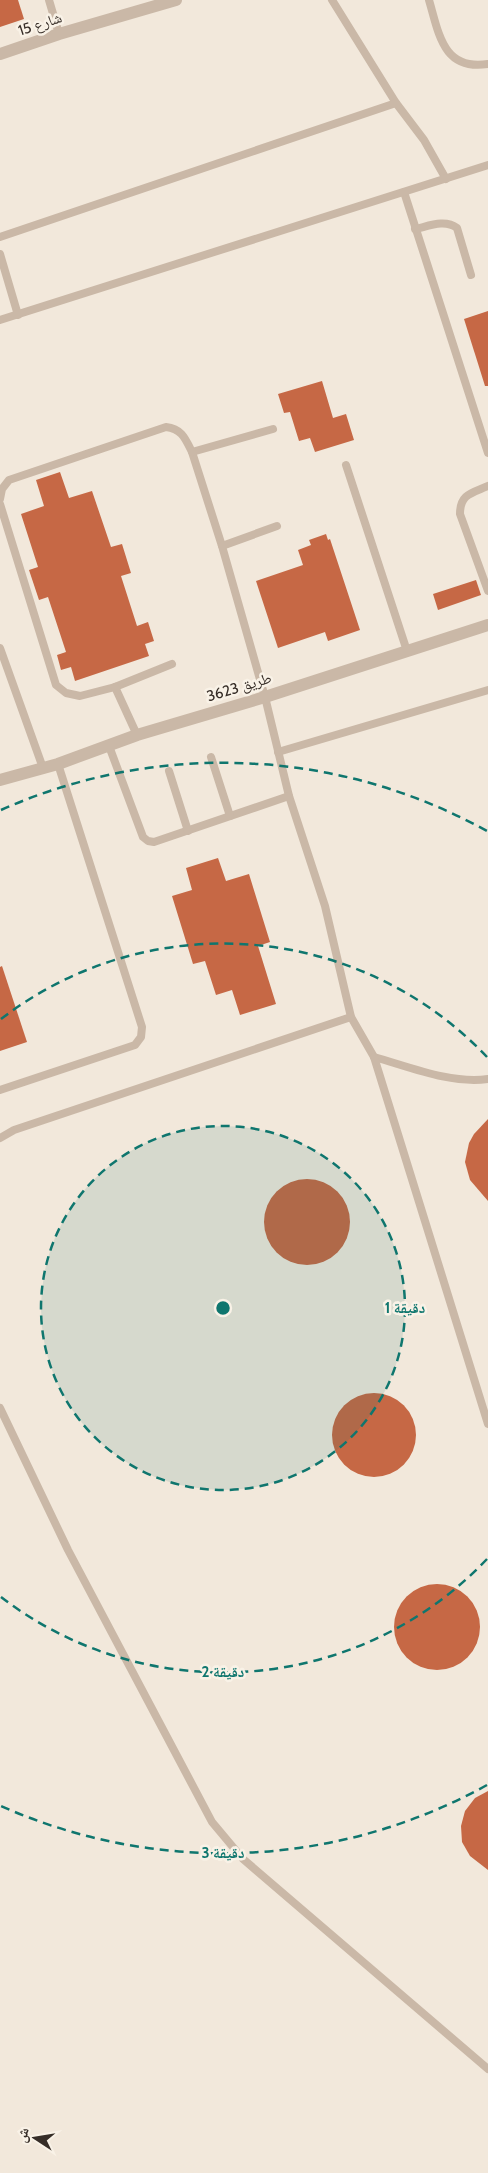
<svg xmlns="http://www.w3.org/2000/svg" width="488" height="2173" font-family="Cabin,'Noto Naskh Arabic',sans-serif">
<rect width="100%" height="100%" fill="#f2e8db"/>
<g fill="#c66845">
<polygon points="0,0 18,0 24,19 0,27"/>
<polygon points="488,311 488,386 485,386 464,319"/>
<polygon points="322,381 333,418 346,414 354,440 315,452 310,438 299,441 290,412 284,413 278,394"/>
<polygon points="60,472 69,498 92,491 111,547 122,544 131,573 121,576 137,626 148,622 154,641 145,644 149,656 75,681 71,667 61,670 57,655 66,652 48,597 39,600 29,570 38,567 21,514 44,506 36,480"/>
<polygon points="326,534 328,540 330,539 360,630 328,641 325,632 278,648 256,581 303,565 298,550 311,545 309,540"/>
<polygon points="476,580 481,595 438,610 433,594"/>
<polygon points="218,858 226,881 249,874 270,942 258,946 276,1004 240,1015 232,990 216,995 205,961 193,964 172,896 192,890 186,868"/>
<polygon points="2,966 27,1042 0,1051 0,967"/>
<polygon points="488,1119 488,1201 470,1180 465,1162 469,1143 474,1134"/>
<circle cx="307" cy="1222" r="43"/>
<circle cx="374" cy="1435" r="42"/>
<circle cx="437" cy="1627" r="43"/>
<polygon points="488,1791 488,1870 470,1856 462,1842 461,1826 465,1811 475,1798"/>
</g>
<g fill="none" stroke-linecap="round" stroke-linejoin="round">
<g stroke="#cab8a7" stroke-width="8">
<polyline points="49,0 59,34"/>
<polyline points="332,0 396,103 424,140 446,179"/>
<path d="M429,0C439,34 443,71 488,64"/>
<polyline points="404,192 488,453"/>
<path d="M415,229C429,226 445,219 457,228L471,275"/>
<polyline points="0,237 396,103"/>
<polyline points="0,254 18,315"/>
<polyline points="0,320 488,165"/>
<path d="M273,429L192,452L222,546L265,697L289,796L325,906L351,1017L374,1057C410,1067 450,1084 488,1079"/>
<polyline points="346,465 407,651"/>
<path d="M488,486C472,493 460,494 460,514L488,591"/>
<path d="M0,499L2,489L9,480L166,427C182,429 185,438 192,452"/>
<polyline points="0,504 56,685 66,693 80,696 115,687 172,664"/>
<polyline points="222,546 277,526"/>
<polyline points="0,648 43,768"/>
<polyline points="115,687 137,735"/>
<polyline points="109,746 143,837 148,841 154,842 289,796"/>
<polyline points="278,752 488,690"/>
<polyline points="211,757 230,816"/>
<polyline points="169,771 188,831"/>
<polyline points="374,1057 488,1424"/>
<polyline points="0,1090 135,1045 141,1037 142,1027 58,764"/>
<polyline points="0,1138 14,1130 351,1017"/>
<polyline points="0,1408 68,1550 212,1822 243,1859 488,2069"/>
</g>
<g stroke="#cab8a7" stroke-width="12">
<polyline points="0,54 59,34 176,0"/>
<polyline points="0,780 58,764 137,735 265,697 488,625"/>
</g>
</g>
<circle cx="223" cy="1308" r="182" fill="#0f766e" fill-opacity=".12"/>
<g fill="none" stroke="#0f766e" stroke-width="2.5" stroke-dasharray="9 6">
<circle cx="223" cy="1308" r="182"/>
<path d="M487 1559A364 364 0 0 1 1 1597M1 1019A364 364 0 0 1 487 1057"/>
<path d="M487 1785A545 545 0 0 1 1 1806M1 810A545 545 0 0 1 487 831"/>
</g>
<g text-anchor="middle" stroke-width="5" stroke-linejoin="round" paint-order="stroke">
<g font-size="15" fill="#362d27" stroke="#f9f2e7">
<text transform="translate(40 24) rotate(-18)" y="5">شارع 15</text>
<text transform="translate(239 687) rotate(-17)" y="5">طريق 3623</text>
</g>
</g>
<circle cx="223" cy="1308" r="8" fill="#0f766e" stroke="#f9f2e7" stroke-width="2.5"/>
<g font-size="15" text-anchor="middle" font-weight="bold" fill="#0f766e" stroke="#f9f2e7" stroke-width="5" stroke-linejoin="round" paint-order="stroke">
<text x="405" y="1313">1 دقيقة</text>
<text x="223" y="1677">2 دقيقة</text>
<text x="223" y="1858">3 دقيقة</text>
</g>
<g transform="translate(35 2138) rotate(282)" stroke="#f9f2e7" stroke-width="4" paint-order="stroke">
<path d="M0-4L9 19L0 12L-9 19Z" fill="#362d27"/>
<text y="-8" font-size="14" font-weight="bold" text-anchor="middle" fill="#362d27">ش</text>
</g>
</svg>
